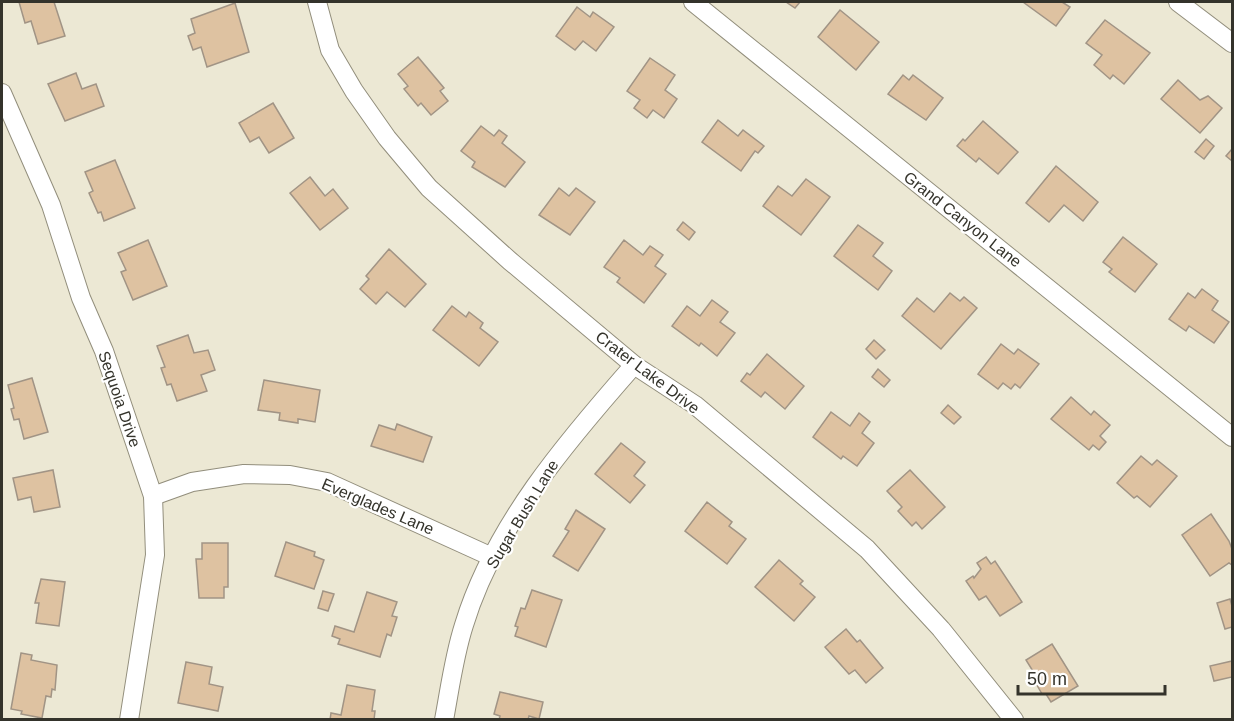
<svg xmlns="http://www.w3.org/2000/svg" width="1234" height="721" font-family="Arial,sans-serif">
<rect width="100%" height="100%" fill="#ece8d4"/>
<g fill="#dec2a1" stroke="#a19485" stroke-width="1.5">
<polygon points="19,2 54,2 65,36 38,44 31,21 25,23"/>
<polygon points="786,2 800,2 795,8"/>
<polygon points="1023,2 1062,2 1070,7 1056,26"/>
<polygon points="235,3 249,52 207,67 201,47 193,50 188,36 195,33 191,19"/>
<polygon points="577,7 590,17 593,12 614,27 596,51 583,41 575,50 556,36"/>
<polygon points="840,10 879,42 856,70 818,37"/>
<polygon points="1105,20 1150,53 1124,84 1113,75 1110,79 1094,65 1102,55 1086,43"/>
<polygon points="418,57 444,88 440,91 448,101 431,115 421,103 418,106 404,89 408,86 398,74"/>
<polygon points="650,58 675,75 665,90 677,99 664,118 653,110 647,118 634,108 640,100 627,91"/>
<polygon points="76,73 82,89 96,84 104,106 65,121 48,84"/>
<polygon points="903,75 909,80 913,75 943,98 926,120 888,94"/>
<polygon points="1178,80 1200,100 1208,96 1222,108 1200,133 1161,99"/>
<polygon points="273,103 294,138 269,153 259,137 250,142 239,123"/>
<polygon points="718,120 738,136 743,130 764,146 758,153 755,151 741,171 702,142"/>
<polygon points="983,121 1018,152 998,174 979,158 976,162 957,146 963,139 965,141"/>
<polygon points="481,126 494,136 499,130 507,136 502,143 525,162 505,187 472,167 475,162 461,151"/>
<polygon points="1206,139 1214,146 1204,159 1195,152"/>
<polygon points="1232,149 1232,161 1226,156"/>
<polygon points="115,160 135,208 104,221 101,212 98,213 89,193 93,191 85,172"/>
<polygon points="1056,166 1098,202 1083,221 1064,205 1049,222 1026,203"/>
<polygon points="310,177 325,196 333,189 348,208 320,230 290,193"/>
<polygon points="806,179 830,197 801,235 763,206 778,186 792,196"/>
<polygon points="559,188 569,196 576,188 595,202 570,235 539,215"/>
<polygon points="683,222 695,232 689,240 677,230"/>
<polygon points="858,225 883,243 873,256 892,271 878,290 834,256"/>
<polygon points="1123,237 1157,264 1135,292 1109,272 1112,269 1103,262"/>
<polygon points="148,240 167,286 133,300 121,272 126,270 118,253"/>
<polygon points="624,240 643,255 650,246 663,255 655,266 666,274 644,303 617,282 620,278 604,267"/>
<polygon points="389,249 426,284 405,307 387,292 376,304 360,289 369,279 366,276"/>
<polygon points="1202,289 1218,301 1212,310 1229,322 1214,343 1189,326 1186,331 1169,319 1188,293 1195,298"/>
<polygon points="950,293 960,301 964,297 977,308 941,349 902,316 917,298 934,312"/>
<polygon points="712,300 728,312 720,322 735,333 717,356 701,343 699,346 672,326 687,306 700,316"/>
<polygon points="452,306 466,317 469,312 483,323 480,328 498,342 479,366 433,330"/>
<polygon points="188,335 194,353 208,350 215,370 201,375 207,391 177,401 171,384 167,385 161,368 165,367 157,346"/>
<polygon points="874,340 885,350 876,359 866,349"/>
<polygon points="1001,344 1014,354 1018,349 1039,364 1020,388 1015,384 1011,389 1003,383 998,389 978,374"/>
<polygon points="767,354 804,386 785,409 765,392 761,397 741,381 747,373 750,375"/>
<polygon points="878,369 890,380 884,387 872,377"/>
<polygon points="32,378 48,432 24,439 19,419 14,420 11,409 14,408 8,385"/>
<polygon points="264,380 320,390 315,422 298,419 298,423 279,420 280,413 258,410"/>
<polygon points="1071,397 1091,415 1094,411 1110,425 1100,436 1106,442 1099,450 1093,445 1089,450 1051,419"/>
<polygon points="948,405 961,417 954,424 941,413"/>
<polygon points="831,412 850,426 859,413 870,422 862,433 874,443 857,466 843,456 841,459 813,437"/>
<polygon points="397,424 432,437 423,462 371,446 379,425 395,430"/>
<polygon points="621,443 645,462 634,476 645,485 630,503 595,474"/>
<polygon points="1141,456 1152,465 1157,460 1177,476 1150,507 1137,496 1134,498 1117,483"/>
<polygon points="53,470 60,507 34,512 31,497 18,500 13,478"/>
<polygon points="910,470 945,507 922,529 916,522 912,526 898,511 902,507 887,491"/>
<polygon points="707,502 732,522 729,526 746,539 727,564 685,531"/>
<polygon points="576,510 605,529 578,571 553,556 569,531 565,529"/>
<polygon points="1211,514 1229,541 1232,549 1232,565 1229,563 1210,576 1182,535"/>
<polygon points="286,542 315,552 314,556 324,560 314,589 275,576"/>
<polygon points="202,543 228,543 228,587 224,587 224,598 199,598 196,559 202,559"/>
<polygon points="986,557 991,564 995,561 1022,602 1000,616 986,596 979,600 966,581 973,576 974,578 981,569 977,563"/>
<polygon points="779,560 803,581 800,584 815,597 794,621 755,587"/>
<polygon points="41,579 65,582 59,626 36,623 39,603 35,603"/>
<polygon points="532,590 562,600 546,647 515,636 518,627 515,626 521,608 525,609"/>
<polygon points="323,591 334,594 328,611 318,608"/>
<polygon points="367,592 397,602 392,616 397,617 391,636 387,634 380,657 338,644 340,639 332,636 335,626 354,632"/>
<polygon points="1230,599 1232,606 1232,627 1225,629 1217,603"/>
<polygon points="846,629 857,642 860,640 883,668 866,683 855,670 849,674 825,647"/>
<polygon points="1052,644 1078,686 1051,702 1046,694 1042,694 1033,678 1036,676 1026,660"/>
<polygon points="21,653 32,655 31,660 57,665 55,690 52,689 51,697 46,696 42,718 21,714 22,711 11,709"/>
<polygon points="1232,661 1232,677 1214,681 1210,666"/>
<polygon points="186,662 212,667 209,684 223,687 218,711 178,703"/>
<polygon points="347,685 375,690 372,711 375,711 374,720 330,720 331,713 341,715"/>
<polygon points="500,692 543,702 539,719 529,716 528,720 499,720 500,716 494,714"/>
</g>
<g fill="none" stroke-linecap="round" stroke-linejoin="round">
<defs>
<g id="minor">
<polyline points="317,2 330,50 354,91 387,138 429,188 510,261 634,365 695,405 867,549 941,629 1014,720"/>
<polyline points="693,2 1232,437"/>
<polyline points="1178,2 1232,43"/>
<polyline points="2,93 51,205 81,298 104,351 153,496 155,555 129,720"/>
<polyline points="153,496 192,482 244,474 290,475 327,482 492,557"/>
<path d="M444,720C450,688 454,656 464,625C494,526 567,441 634,365"/>
</g>
</defs>
<use href="#minor" stroke="#928e7c" stroke-width="20"/>
<use href="#minor" stroke="#fff" stroke-width="18"/>
</g>
<g text-anchor="middle" stroke-width="4.5" stroke-linejoin="round" paint-order="stroke">
<g font-size="16" fill="#34332b" stroke="#fff">
<text transform="translate(963 219) rotate(38)" y="6">Grand Canyon Lane</text>
<text transform="translate(648 372) rotate(37)" y="6">Crater Lake Drive</text>
<text transform="translate(120 399) rotate(71)" y="6">Sequoia Drive</text>
<text transform="translate(378 506) rotate(23)" y="6">Everglades Lane</text>
<text transform="translate(522 514) rotate(-59)" y="6">Sugar Bush Lane</text>
</g>
</g>
<rect width="1234" height="721" fill="none" stroke="#34332b" stroke-width="6"/>
<path d="M1018 685v9h147v-9" fill="none" stroke="#34332b" stroke-width="3"/>
<text x="1027" y="685" font-size="18" fill="#34332b" stroke="#ffffff" stroke-width="4.5" paint-order="stroke">50 m</text>
</svg>
